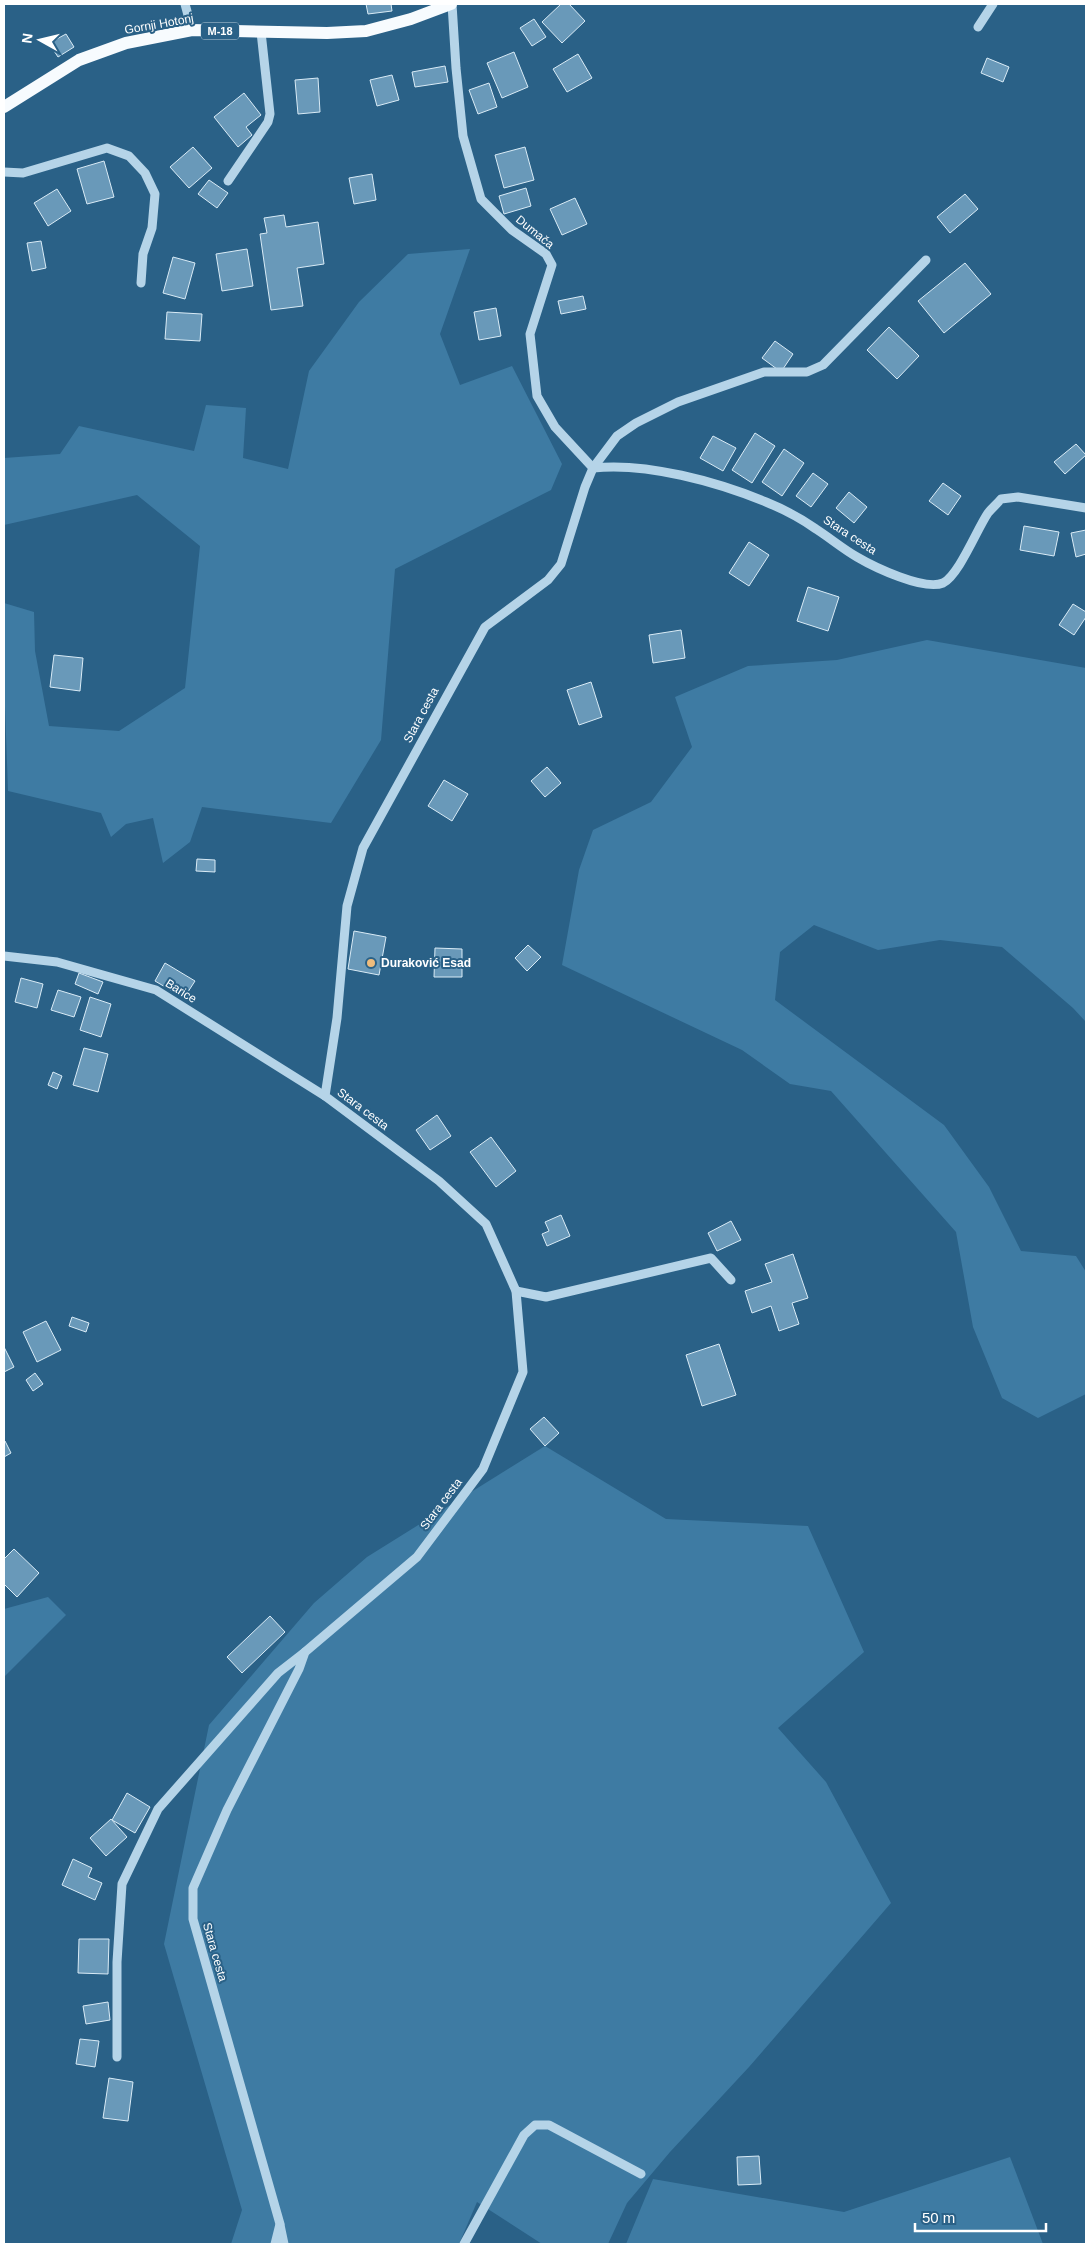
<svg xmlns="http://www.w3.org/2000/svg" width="1090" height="2248" font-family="Arial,sans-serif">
<rect width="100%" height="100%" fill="#2a6187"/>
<g fill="#3e7ba3">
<polygon points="470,249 440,334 460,385 512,366 562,464 551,490 395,569 381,740 331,823 202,807 190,842 163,863 153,818 126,824 111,837 101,813 8,791 4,678 4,603 34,612 35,651 49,726 119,731 185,688 200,546 137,495 4,525 4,458 60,454 79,426 194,451 206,405 246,408 243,458 288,469 309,371 359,302 408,254"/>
<polygon points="927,640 1086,668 1086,1022 1073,1008 1002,947 940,940 878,950 814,925 780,952 775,1000 944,1125 989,1187 1021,1251 1076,1256 1086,1272 1086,1394 1038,1418 1002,1398 973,1327 956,1232 831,1091 790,1084 742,1050 562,965 579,870 593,830 651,802 692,747 675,697 748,666 837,660"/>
<polygon points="545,1446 666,1519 808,1526 864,1652 778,1728 826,1782 891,1903 749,2067 670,2152 627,2203 608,2244 542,2244 477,2202 459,2244 231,2244 242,2210 164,1944 209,1725 314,1603 367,1557"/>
<polygon points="48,1597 66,1615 4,1677 4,1609"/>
<polygon points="1010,2157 1043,2244 626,2244 653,2179 844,2212"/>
</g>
<g fill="#6999b9" stroke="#d9ebf6">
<polygon points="366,4 391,4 392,11 368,14"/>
<polygon points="561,4 569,4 585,21 562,43 542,22"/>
<polygon points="534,19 546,37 532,46 520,28"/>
<polygon points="66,34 74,47 58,57 49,43"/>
<polygon points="514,52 528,87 502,98 487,63"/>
<polygon points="578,54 592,78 567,92 553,69"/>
<polygon points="987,58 1009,67 1003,82 981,73"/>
<polygon points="445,66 448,82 415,87 412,72"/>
<polygon points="392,75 399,100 377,106 370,80"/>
<polygon points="318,78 320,112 298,114 295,80"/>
<polygon points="489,83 497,107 478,114 469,90"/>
<polygon points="244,93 261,115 246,127 252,135 238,147 214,117"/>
<polygon points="193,147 212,168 189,188 170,167"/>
<polygon points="525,147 534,180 504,188 495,155"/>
<polygon points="104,161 114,197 87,204 77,169"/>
<polygon points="372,174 376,200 354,204 349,178"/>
<polygon points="209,180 228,193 217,208 198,194"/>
<polygon points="526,188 531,206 504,214 499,196"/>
<polygon points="57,189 71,211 48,226 34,203"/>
<polygon points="965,194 978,209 950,233 937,217"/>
<polygon points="575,198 587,224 562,235 550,209"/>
<polygon points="284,215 286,227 318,222 324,264 297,268 303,306 271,310 260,234 267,233 264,218"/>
<polygon points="41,241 46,268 32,271 27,243"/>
<polygon points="247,249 253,286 222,291 216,254"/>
<polygon points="173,257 195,263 185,299 163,293"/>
<polygon points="965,263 991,294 944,333 918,301"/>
<polygon points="583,296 586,309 561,314 558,301"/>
<polygon points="496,308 501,336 479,340 474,312"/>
<polygon points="167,312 202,314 200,341 165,339"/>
<polygon points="889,327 919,356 897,379 867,350"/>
<polygon points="775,341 793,354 781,372 762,358"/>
<polygon points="755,433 775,446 752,483 732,470"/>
<polygon points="713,436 736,448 723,471 700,458"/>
<polygon points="1076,444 1086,455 1065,474 1054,462"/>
<polygon points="784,449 804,463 782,496 762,482"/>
<polygon points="813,473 828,484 811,507 796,496"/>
<polygon points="943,483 961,496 948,515 929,501"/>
<polygon points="849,492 867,507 854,523 836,508"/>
<polygon points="1024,526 1059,532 1054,556 1020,550"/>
<polygon points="1086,530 1086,554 1076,557 1071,533"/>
<polygon points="749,542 769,555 749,586 729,573"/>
<polygon points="808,587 839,597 828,631 797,621"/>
<polygon points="1073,604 1086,612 1086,617 1074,635 1059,625"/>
<polygon points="681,630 685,658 653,663 649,635"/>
<polygon points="54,655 83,658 80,691 50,687"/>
<polygon points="591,682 602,717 579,725 567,690"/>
<polygon points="547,767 561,783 545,797 531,781"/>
<polygon points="444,780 468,794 452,821 428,806"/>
<polygon points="197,859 215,860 215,872 196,871"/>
<polygon points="354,931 386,937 379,975 348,969"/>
<polygon points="528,945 541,957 527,971 515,958"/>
<polygon points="435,948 462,949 462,977 434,977"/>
<polygon points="165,963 195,981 184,998 155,981"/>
<polygon points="79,973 103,982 98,994 75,984"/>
<polygon points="21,978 43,984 37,1008 15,1002"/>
<polygon points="58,990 81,997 74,1017 51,1010"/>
<polygon points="90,997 111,1004 101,1037 80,1030"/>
<polygon points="84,1048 108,1054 98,1092 73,1085"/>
<polygon points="53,1072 62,1076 57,1089 48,1085"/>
<polygon points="437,1115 451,1136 430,1150 416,1130"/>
<polygon points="491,1137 516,1171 496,1187 470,1152"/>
<polygon points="561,1215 570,1236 547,1246 542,1234 549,1231 545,1222"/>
<polygon points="731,1221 741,1240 717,1251 708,1233"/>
<polygon points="793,1254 808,1298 792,1303 799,1324 779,1331 771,1306 752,1313 745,1291 772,1282 765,1264"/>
<polygon points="72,1317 89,1323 86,1332 69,1326"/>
<polygon points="46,1321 61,1350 37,1362 23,1332"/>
<polygon points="719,1344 736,1395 702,1406 686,1355"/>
<polygon points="4,1347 14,1367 4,1372"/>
<polygon points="35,1373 43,1384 33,1391 26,1380"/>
<polygon points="544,1417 559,1433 545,1446 530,1429"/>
<polygon points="5,1441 11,1453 4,1457 4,1442"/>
<polygon points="14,1549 39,1573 17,1597 4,1584 4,1559"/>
<polygon points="270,1616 285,1632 242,1673 227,1657"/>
<polygon points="127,1793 150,1807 135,1833 112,1820"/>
<polygon points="111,1819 127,1837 106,1856 90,1838"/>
<polygon points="73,1859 92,1868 88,1877 102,1883 95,1900 62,1885"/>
<polygon points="79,1939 109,1939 108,1974 78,1973"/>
<polygon points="108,2002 110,2020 86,2024 83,2006"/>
<polygon points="80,2039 99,2041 95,2067 76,2064"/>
<polygon points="109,2078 133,2082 128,2121 103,2118"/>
<polygon points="759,2156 761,2184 738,2185 737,2157"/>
</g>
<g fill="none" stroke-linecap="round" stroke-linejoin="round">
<g stroke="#b5d4e8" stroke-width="9">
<polyline points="185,4 192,30"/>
<path d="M452,4L456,68L463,136L481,199L512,230L546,254L552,265L530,334L537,396L555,427L593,468C646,462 718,482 766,502C783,509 802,519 816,529C830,538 843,549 857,557C874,567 924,591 943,583C959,575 977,529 988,513C992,508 997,504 1001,499L1018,497L1086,508"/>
<polyline points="978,27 993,4"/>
<polyline points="4,172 23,173 107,148 129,156 145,173 155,194 152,228 143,254 141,283"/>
<polyline points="228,181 268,122 270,114 261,32"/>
<polyline points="4,956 57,962 156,990 325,1096"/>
<polyline points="516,1291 546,1297 711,1258 731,1280"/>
<polyline points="117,2057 117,1962 122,1884 158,1809 278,1673 305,1652"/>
<polyline points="280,2225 284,2244"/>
<polyline points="275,2244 280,2224 193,1919 193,1888 227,1810 299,1669 305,1652 417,1557 483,1469 523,1372 516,1291 486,1224 439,1181 325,1096 337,1018 347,906 363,848 485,627 548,580 561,564 585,487 593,468 617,436 636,423 678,402 764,372 807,372 823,365 926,260"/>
<polyline points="464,2244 524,2135 535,2125 549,2125 641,2174"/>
</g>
<polyline stroke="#f7fbfe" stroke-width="12" points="4,107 79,60 126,43 192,30 327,33 366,31 411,19 451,4"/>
</g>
<circle fill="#eebc7d" stroke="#2a6187" stroke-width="2" cx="371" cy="963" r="5"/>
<g text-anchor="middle" stroke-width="4" stroke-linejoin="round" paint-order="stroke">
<rect fill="#2a6187" stroke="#bfd0db" stroke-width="1" x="201" y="22.5" width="38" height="17" rx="4"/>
<g font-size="11" font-weight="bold" fill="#fff">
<text x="220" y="35">M-18</text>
</g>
<g font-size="12" fill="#fff" stroke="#2a6187">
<text transform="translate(159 24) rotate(-10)" y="4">Gornji Hotonj</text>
<text transform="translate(535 232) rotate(39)" y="4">Dumača</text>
<text transform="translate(850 535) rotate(33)" y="4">Stara cesta</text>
<text transform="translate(421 715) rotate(-62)" y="4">Stara cesta</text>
<text transform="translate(181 991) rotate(32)" y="4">Barice</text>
<text transform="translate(363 1109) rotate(37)" y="4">Stara cesta</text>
<text transform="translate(441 1504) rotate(-53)" y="4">Stara cesta</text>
<text transform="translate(215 1952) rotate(74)" y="4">Stara cesta</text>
</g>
<g font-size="12" font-weight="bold" fill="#fff" stroke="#2a6187" text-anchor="start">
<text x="381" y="967">Duraković Esad</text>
</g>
</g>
<rect width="1090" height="2248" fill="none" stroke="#ffffff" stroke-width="10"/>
<g transform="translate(40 40) rotate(278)" stroke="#2a6187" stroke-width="4" paint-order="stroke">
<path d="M0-4L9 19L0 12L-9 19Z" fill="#ffffff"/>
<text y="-8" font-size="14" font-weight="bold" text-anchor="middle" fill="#ffffff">N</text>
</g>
<path d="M915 2223v8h131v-8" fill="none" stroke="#ffffff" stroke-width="2.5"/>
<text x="922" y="2223" font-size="15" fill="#ffffff" stroke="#2a6187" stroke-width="4" paint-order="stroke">50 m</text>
</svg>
